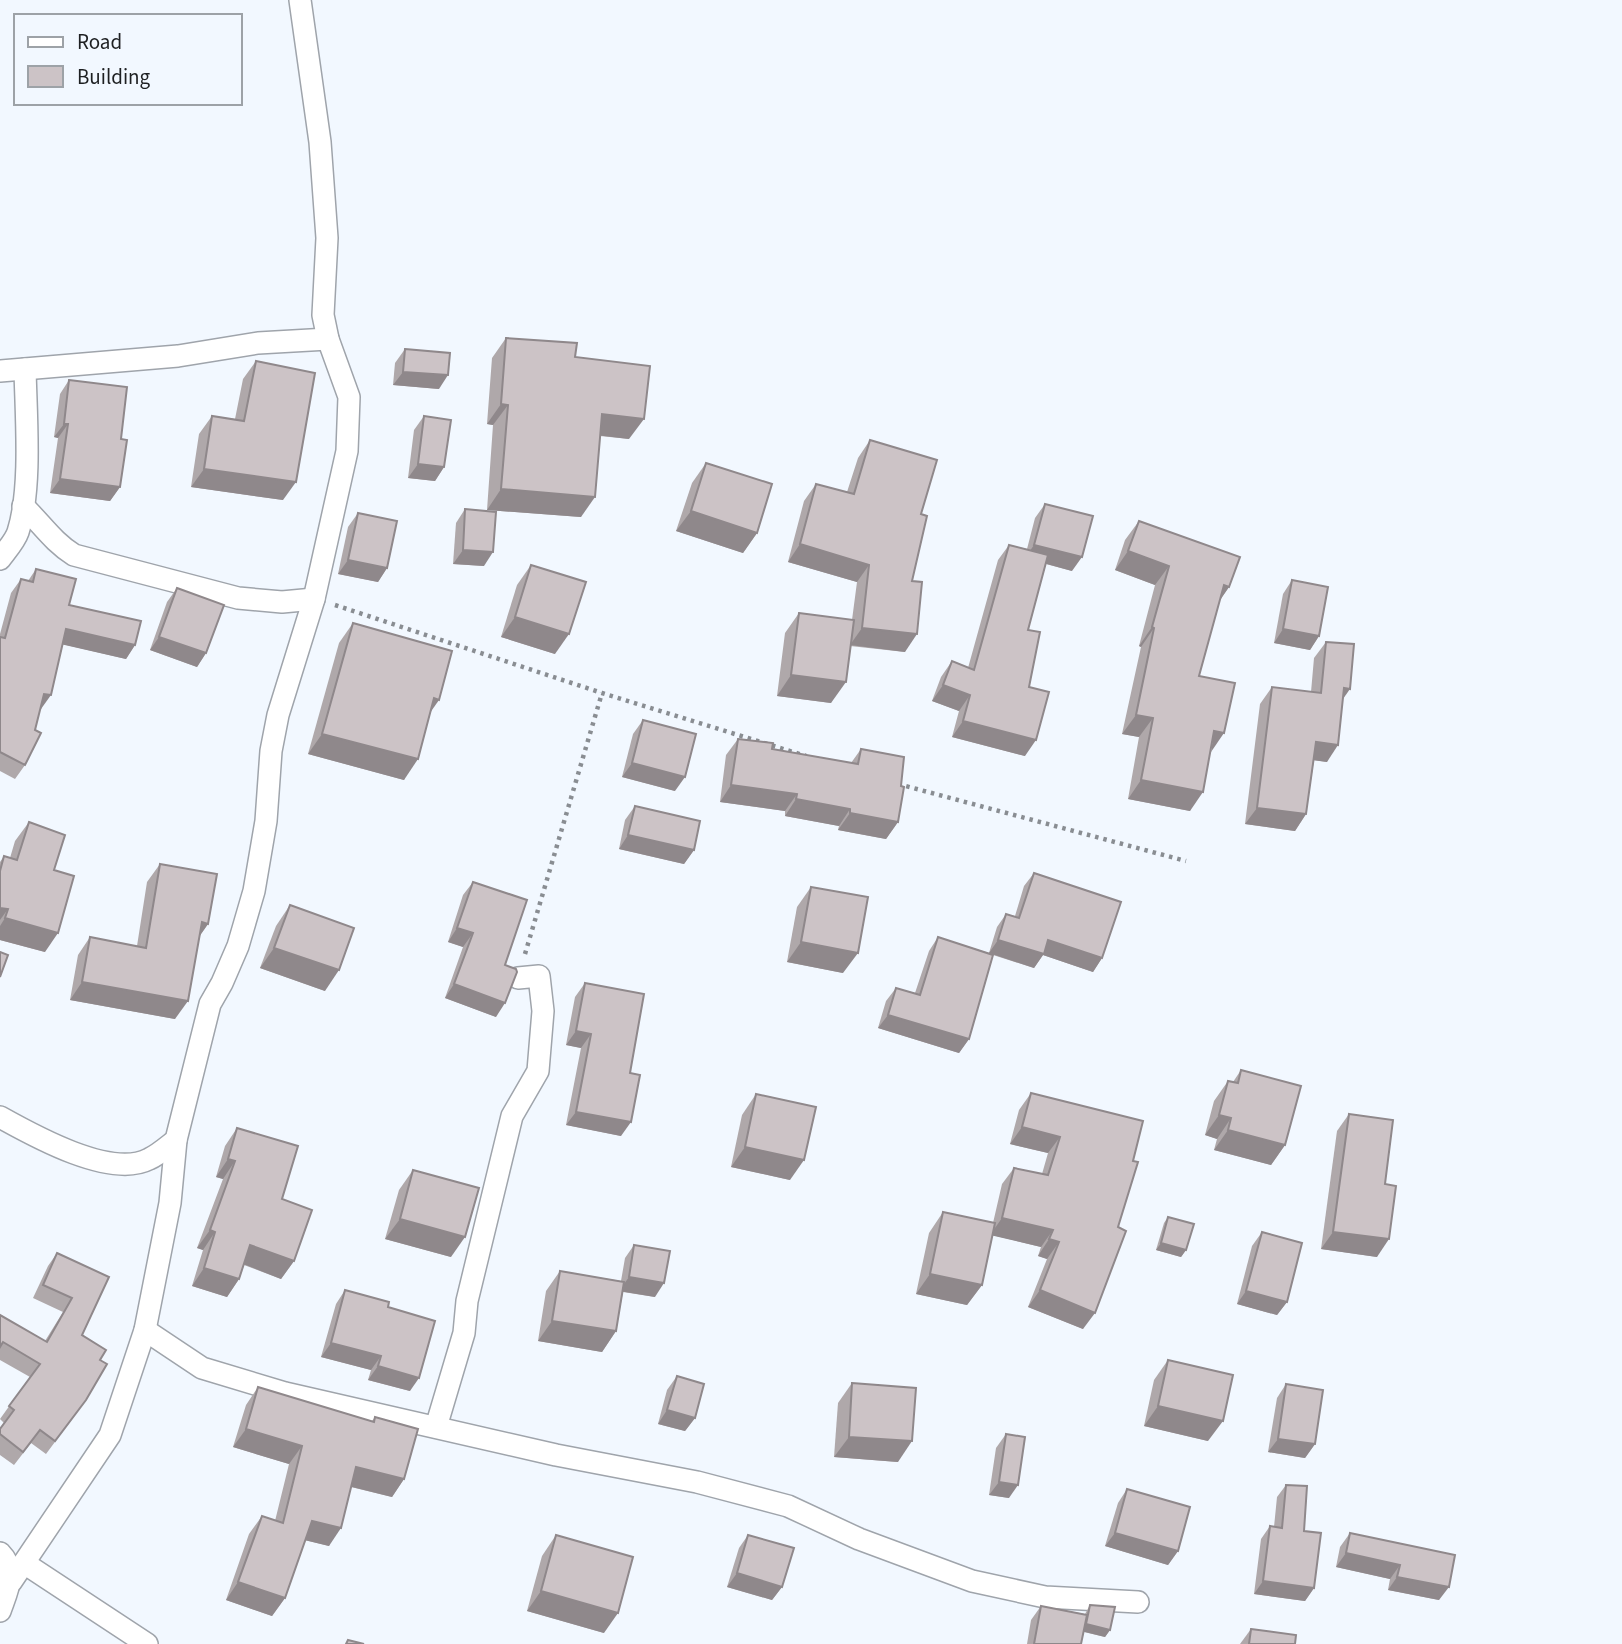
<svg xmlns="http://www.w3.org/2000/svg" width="1622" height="1644" font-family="'Source Sans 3',sans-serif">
<rect width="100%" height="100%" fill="#f2f8ff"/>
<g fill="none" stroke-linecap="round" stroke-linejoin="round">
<defs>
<g id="minor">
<polyline points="0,371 178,356 258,343 328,339"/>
<path d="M23,506C41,523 53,542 74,555L238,598L282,602L314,599"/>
<path d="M0,559C6,551 15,541 18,532C32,488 26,416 25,369"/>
<path d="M0,1117C34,1136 111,1179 149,1159C158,1155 167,1147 176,1140L210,1004L222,983L238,946L254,891L266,821L271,751L278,715L314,599L347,451L349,397L328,339L323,315L327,238L320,142L300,0"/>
<polyline points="145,1330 202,1368 285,1393 556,1455 697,1482 788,1506 859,1539 972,1581 1045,1597 1138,1602"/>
<polyline points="436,1427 464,1333 467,1301 512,1116 538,1071 543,1011 539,976 518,978"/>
<path d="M0,1553C18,1571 7,1591 0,1611"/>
<polyline points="24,1563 147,1644"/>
<polyline points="11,1582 110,1435 145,1330 170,1203 176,1140"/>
</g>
</defs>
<use href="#minor" stroke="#9fa4ab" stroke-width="24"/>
<g stroke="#898d92" stroke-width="4.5" stroke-dasharray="3.5 5" stroke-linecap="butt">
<polyline points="335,605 602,693 806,756"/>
<polyline points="898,784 1186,861"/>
<polyline points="525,954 602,693"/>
</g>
<use href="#minor" stroke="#fff" stroke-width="21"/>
</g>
<g fill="#afa8aa">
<polygon points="506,338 575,357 629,439 600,436 581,517 487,510 493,425 487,424 492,358"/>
<polygon points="405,349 439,389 393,385 395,363"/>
<polygon points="256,361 283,500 191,487 199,434 212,416 235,419 243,379"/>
<polygon points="69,380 121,439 120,487 110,501 50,493 58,438 54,437 60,394"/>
<polygon points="424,416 444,467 435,481 408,478 414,430"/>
<polygon points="870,440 921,514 912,581 905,652 850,646 831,703 777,696 785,633 799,613 852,620 857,582 788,562 804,501 816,484 847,492 858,458"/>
<polygon points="706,463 757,533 743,553 676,531 692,483"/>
<polygon points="1045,504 1072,571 1046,564 1028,630 1029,687 1025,756 952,737 959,711 932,701 941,677 952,661 968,668 998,560 1009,545 1027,549 1035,518"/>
<polygon points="465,509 484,566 453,564 456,523"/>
<polygon points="358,513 387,568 378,582 338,574 348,527"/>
<polygon points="1139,521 1229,587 1220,600 1199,676 1210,752 1190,811 1128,799 1139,737 1122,734 1141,647 1139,646 1155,585 1115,570 1125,540"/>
<polygon points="531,565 555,654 501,637 517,585"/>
<polygon points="36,569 69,605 135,645 126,659 62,644 41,709 40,709 25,765 15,779 0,771 0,634 11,593 21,579 28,581"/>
<polygon points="1292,580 1319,636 1310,650 1274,643 1283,594"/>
<polygon points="177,588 206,653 197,667 150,650 167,602"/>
<polygon points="353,623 430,712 404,780 308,754 339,643"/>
<polygon points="1326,642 1343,698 1327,762 1314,760 1306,814 1295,831 1245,824 1260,704 1272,687 1311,692 1314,658"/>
<polygon points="643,720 675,791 622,777 633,734"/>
<polygon points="738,739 772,749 851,763 861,749 898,822 886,839 838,830 839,826 785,816 785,811 720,802 726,755"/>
<polygon points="635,806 694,850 684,864 619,849 625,820"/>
<polygon points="29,822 54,870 45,952 0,940 0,862 4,856 10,858 15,841"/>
<polygon points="160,864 208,924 199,937 175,1019 70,1000 78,955 90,937 137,946 147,882"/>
<polygon points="1034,873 1102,958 1093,972 1043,955 1034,968 993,955 969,1039 959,1053 878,1028 886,1001 896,988 915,993 929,951 938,937 989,953 997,927 1006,914 1015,916 1024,886"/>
<polygon points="473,882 505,965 496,1017 445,998 463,947 448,942 463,895"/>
<polygon points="811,887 843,973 787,962 797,907"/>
<polygon points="290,905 325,991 260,968 276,926"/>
<polygon points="585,983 630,1073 621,1136 566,1125 581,1048 566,1045 575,997"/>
<polygon points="1241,1070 1285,1145 1271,1165 1214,1150 1217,1139 1205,1135 1214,1101 1228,1081 1233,1082"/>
<polygon points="1031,1093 1143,1121 1083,1329 1028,1307 1047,1259 1038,1256 1041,1247 992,1235 982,1285 967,1305 916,1294 929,1233 943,1212 993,1223 1002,1184 1014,1168 1042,1174 1048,1153 1010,1144 1019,1110"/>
<polygon points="756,1094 790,1180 731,1167 742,1115"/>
<polygon points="1349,1114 1385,1184 1377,1257 1321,1249 1337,1131"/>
<polygon points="237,1128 282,1199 294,1261 281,1279 244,1265 239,1279 227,1297 192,1286 203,1250 197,1248 223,1179 216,1177 225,1146"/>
<polygon points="413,1170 451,1257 385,1239 399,1190"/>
<polygon points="1168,1217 1186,1250 1181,1257 1156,1250 1164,1223"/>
<polygon points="1262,1232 1287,1302 1277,1315 1237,1304 1252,1246"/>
<polygon points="634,1245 655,1297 623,1292 616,1331 602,1352 538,1341 546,1291 560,1271 621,1281 625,1258"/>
<polygon points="57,1253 109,1277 82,1335 100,1360 86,1400 46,1454 31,1443 14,1465 0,1455 0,1429 4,1423 0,1419 30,1377 0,1360 0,1315 45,1341 63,1312 33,1298 48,1266"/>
<polygon points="345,1290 388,1307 410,1391 368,1380 371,1370 321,1357 336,1304"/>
<polygon points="1168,1360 1208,1441 1144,1426 1154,1380"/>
<polygon points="677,1376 695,1418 685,1431 658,1424 667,1390"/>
<polygon points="852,1383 898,1462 834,1457 838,1403"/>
<polygon points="1286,1384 1315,1444 1305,1458 1268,1452 1277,1398"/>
<polygon points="258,1387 372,1421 375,1417 404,1479 392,1497 351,1487 329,1546 305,1540 285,1598 272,1616 226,1600 249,1534 262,1516 275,1521 289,1464 233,1447 246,1405"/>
<polygon points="1006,1434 1009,1498 989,1495 996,1448"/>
<polygon points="1286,1485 1304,1531 1314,1588 1305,1601 1254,1594 1261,1539 1270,1526 1274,1527 1277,1497"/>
<polygon points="1127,1489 1178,1551 1168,1565 1105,1546 1118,1503"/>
<polygon points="1350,1533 1455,1555 1439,1600 1388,1590 1390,1579 1336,1567 1340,1547"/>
<polygon points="556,1535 604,1633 527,1611 542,1556"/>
<polygon points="748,1535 782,1587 772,1600 727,1587 739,1548"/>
<polygon points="1090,1605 1110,1630 1105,1637 1084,1632 1081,1644 1027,1644 1031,1620 1041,1606 1085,1614"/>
<polygon points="1251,1629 1295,1644 1240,1644"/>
</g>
<g fill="#8f888b">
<polygon points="403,372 448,375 439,389 393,385"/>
<polygon points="501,404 508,405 493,425 487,424"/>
<polygon points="602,414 644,419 629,439 587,434"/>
<polygon points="64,424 68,424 58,438 54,437"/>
<polygon points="418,464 444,467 435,481 408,478"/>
<polygon points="204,469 296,482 283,500 191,487"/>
<polygon points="60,479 120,487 110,501 50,493"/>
<polygon points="501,489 595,497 581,517 487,510"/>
<polygon points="691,511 757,533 743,553 676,531"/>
<polygon points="800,544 869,565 857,582 788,562"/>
<polygon points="1034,545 1082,557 1072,571 1025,558"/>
<polygon points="463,550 493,552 484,566 453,564"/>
<polygon points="1128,551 1169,566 1155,585 1115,570"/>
<polygon points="348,560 387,568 378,582 338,574"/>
<polygon points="1224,585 1229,587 1216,606"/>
<polygon points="515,617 569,634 555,654 501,637"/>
<polygon points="1152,627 1154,628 1141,647 1139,646"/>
<polygon points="862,628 917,634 905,652 850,645"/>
<polygon points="66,629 135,645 126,659 56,643"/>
<polygon points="1283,629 1319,636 1310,650 1274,643"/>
<polygon points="159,637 206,653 197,667 150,650"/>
<polygon points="791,675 846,682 831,703 777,696"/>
<polygon points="943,685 970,695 959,711 932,701"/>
<polygon points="1344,688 1350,689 1338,706"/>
<polygon points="44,694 51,695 41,709 34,707"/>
<polygon points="434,698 439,700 425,720"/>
<polygon points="1136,715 1153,718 1139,737 1122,734"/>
<polygon points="963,721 1036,740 1025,756 952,737"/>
<polygon points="1214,731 1224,733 1211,752"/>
<polygon points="322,734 418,759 404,780 308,754"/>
<polygon points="1316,742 1338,745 1327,762 1304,759"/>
<polygon points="632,763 685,777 675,791 622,777"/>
<polygon points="1141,780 1203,792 1190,811 1128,799"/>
<polygon points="731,785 797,794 785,811 720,802"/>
<polygon points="796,799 850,809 839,826 785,816"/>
<polygon points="1257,808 1306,814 1295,831 1245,824"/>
<polygon points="850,813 898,822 886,839 838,830"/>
<polygon points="628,835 694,850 684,864 619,849"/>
<polygon points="0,908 8,909 0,920"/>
<polygon points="5,918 58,933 45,952 0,940 0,926"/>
<polygon points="202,922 208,924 196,941"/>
<polygon points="457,928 473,933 463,947 448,942"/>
<polygon points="998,940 1048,940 1102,958 1093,972 1043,955 1034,968 989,953"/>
<polygon points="801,942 858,953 843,973 787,962"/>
<polygon points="274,948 339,970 325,991 260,968"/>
<polygon points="82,982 188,1001 175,1019 70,1000"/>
<polygon points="454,984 505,1003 496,1017 445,998"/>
<polygon points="888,1015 969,1039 959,1053 878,1028"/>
<polygon points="576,1031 591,1034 581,1048 566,1045"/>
<polygon points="576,1112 631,1122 621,1136 566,1125"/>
<polygon points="1219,1115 1231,1118 1217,1139 1205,1135"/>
<polygon points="1022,1127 1060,1137 1048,1153 1010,1144"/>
<polygon points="1228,1130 1285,1145 1271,1165 1214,1150"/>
<polygon points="745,1147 804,1160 790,1180 731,1167"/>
<polygon points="228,1159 235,1161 223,1179 216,1177"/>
<polygon points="1002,1218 1053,1230 1041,1247 990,1235"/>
<polygon points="400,1219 465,1237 451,1257 385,1239"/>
<polygon points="210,1230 215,1232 203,1250 197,1248"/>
<polygon points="1333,1232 1389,1239 1377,1257 1321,1249"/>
<polygon points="1049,1239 1059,1242 1047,1259 1038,1256"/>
<polygon points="1161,1243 1186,1250 1181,1257 1156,1250"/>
<polygon points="250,1245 294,1261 281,1279 238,1262"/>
<polygon points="204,1268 239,1279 227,1297 192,1286"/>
<polygon points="930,1274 982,1285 967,1305 916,1294"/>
<polygon points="629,1277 664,1283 655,1297 619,1291"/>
<polygon points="1040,1290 1095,1313 1083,1329 1028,1307"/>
<polygon points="1246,1291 1287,1302 1277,1315 1237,1304"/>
<polygon points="552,1321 616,1331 602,1352 538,1341"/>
<polygon points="331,1343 381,1356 371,1370 321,1357"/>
<polygon points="378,1366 419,1378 410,1391 368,1380"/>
<polygon points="1158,1406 1223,1421 1208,1441 1144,1426"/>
<polygon points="667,1410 695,1418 685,1431 658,1424"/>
<polygon points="246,1429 302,1446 289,1464 233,1447"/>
<polygon points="849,1437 912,1441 898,1462 834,1457"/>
<polygon points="1278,1439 1315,1444 1305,1458 1268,1452"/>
<polygon points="356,1467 404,1479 392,1497 344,1485"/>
<polygon points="999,1482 1018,1485 1009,1498 989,1495"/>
<polygon points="312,1521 341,1528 329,1546 300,1539"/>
<polygon points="1115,1533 1178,1551 1168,1565 1105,1546"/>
<polygon points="1346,1553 1400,1565 1390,1579 1336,1567"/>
<polygon points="737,1573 782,1587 772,1600 727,1587"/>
<polygon points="1397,1577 1449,1587 1439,1600 1388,1590"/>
<polygon points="1263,1581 1314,1588 1305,1601 1254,1594"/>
<polygon points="238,1582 285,1598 272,1616 226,1600"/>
<polygon points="541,1591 618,1613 604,1633 527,1611"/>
<polygon points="1086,1624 1110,1630 1105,1637 1081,1631"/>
</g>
<g fill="#ccc3c6" stroke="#8f888b" stroke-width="2">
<polygon points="506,338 577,343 575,357 650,366 644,419 602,414 595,497 501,489 508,405 501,404"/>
<polygon points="405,349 450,353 448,375 403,372"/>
<polygon points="256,361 315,373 296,482 204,469 212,416 244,421"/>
<polygon points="69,380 127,387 121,439 127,440 120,487 60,479 68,424 64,424"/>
<polygon points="424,416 451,420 444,467 418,464"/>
<polygon points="870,440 937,460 921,514 927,516 912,581 922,582 917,634 862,628 869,565 800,544 816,484 854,494"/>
<polygon points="706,463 772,484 757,533 691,511"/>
<polygon points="1045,504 1093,516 1082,557 1034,545"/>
<polygon points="465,509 496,512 493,552 463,550"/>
<polygon points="358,513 397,521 387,568 348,560"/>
<polygon points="1139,521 1240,557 1229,587 1224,585 1199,676 1235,683 1224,733 1214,731 1203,792 1141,780 1153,718 1136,715 1154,628 1152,627 1169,566 1128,551"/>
<polygon points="1009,545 1048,555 1028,630 1040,632 1029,687 1049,692 1036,740 963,721 970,695 943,685 952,661 974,670"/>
<polygon points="531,565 586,582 569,634 515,617"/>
<polygon points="36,569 76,579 69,605 141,621 135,645 66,629 51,695 44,694 35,730 41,733 25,765 0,752 0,637 5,638 21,579 33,582"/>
<polygon points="1292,580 1328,587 1319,636 1283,629"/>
<polygon points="177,588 224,605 206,653 159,637"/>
<polygon points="799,613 854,620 846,682 791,675"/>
<polygon points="353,623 452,651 439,700 434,698 418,759 322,734"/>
<polygon points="1326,642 1354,644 1350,689 1344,688 1338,745 1316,742 1306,814 1257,808 1272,687 1321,693"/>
<polygon points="643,720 696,734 685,777 632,763"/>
<polygon points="738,739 773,743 772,749 858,764 861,749 904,757 901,786 904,787 898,822 850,813 850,809 796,799 797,794 731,785"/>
<polygon points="635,806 700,821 694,850 628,835"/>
<polygon points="29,822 65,835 54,870 74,876 58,933 5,918 8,909 0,908 0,871 4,856 17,860"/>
<polygon points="160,864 217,874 208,924 202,922 188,1001 82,982 90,937 146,948"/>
<polygon points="1034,873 1121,902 1102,958 1048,940 1044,954 998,940 1006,914 1019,918"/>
<polygon points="473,882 527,900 505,965 516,969 517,972 505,1003 454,984 473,933 457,928"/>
<polygon points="811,887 868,897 858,953 801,942"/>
<polygon points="290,905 354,928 339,970 274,948"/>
<polygon points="938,937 993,955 969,1039 888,1015 896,988 920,995"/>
<polygon points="0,952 8,955 0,977"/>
<polygon points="585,983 644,994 630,1073 640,1075 631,1122 576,1112 591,1034 576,1031"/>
<polygon points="1241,1070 1301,1086 1285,1145 1228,1130 1231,1118 1219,1115 1228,1081 1238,1083"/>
<polygon points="1031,1093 1143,1121 1133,1161 1138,1162 1118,1227 1126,1231 1095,1313 1040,1290 1059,1242 1049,1239 1053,1230 1002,1218 1014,1168 1048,1175 1060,1137 1022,1127"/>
<polygon points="756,1094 816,1107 804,1160 745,1147"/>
<polygon points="1349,1114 1393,1120 1385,1184 1396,1186 1389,1239 1333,1232"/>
<polygon points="237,1128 298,1146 282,1199 312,1210 294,1261 250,1245 239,1279 204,1268 215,1232 210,1230 235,1161 228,1159"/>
<polygon points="413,1170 479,1188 465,1237 400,1219"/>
<polygon points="943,1212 995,1223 982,1285 930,1274"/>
<polygon points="1168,1217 1194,1224 1186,1250 1161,1243"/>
<polygon points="1262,1232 1302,1243 1287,1302 1246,1291"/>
<polygon points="634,1245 670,1251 664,1283 629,1277"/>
<polygon points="57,1253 109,1277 82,1335 106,1350 100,1360 107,1364 86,1400 55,1441 40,1430 23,1452 0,1434 0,1429 14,1410 9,1406 40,1364 3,1342 0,1347 0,1315 47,1342 72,1298 43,1285"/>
<polygon points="560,1271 624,1282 616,1331 552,1321"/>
<polygon points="345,1290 389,1302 388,1307 435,1321 419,1378 378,1366 381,1356 331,1343"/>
<polygon points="1168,1360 1233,1375 1223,1421 1158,1406"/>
<polygon points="677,1376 704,1384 695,1418 667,1410"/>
<polygon points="852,1383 916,1388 912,1441 849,1437"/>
<polygon points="1286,1384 1323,1390 1315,1444 1278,1439"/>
<polygon points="258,1387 374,1422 375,1417 418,1429 404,1479 356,1467 341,1528 312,1521 285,1598 238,1582 262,1516 283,1523 302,1446 246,1429"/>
<polygon points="1006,1434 1025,1437 1018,1485 999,1482"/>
<polygon points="1286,1485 1307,1486 1304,1531 1321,1533 1314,1588 1263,1581 1270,1526 1282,1528"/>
<polygon points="1127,1489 1190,1507 1178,1551 1115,1533"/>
<polygon points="1350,1533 1455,1555 1449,1587 1397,1577 1400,1565 1346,1553"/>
<polygon points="556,1535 633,1557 618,1613 541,1591"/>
<polygon points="748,1535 794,1548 782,1587 737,1573"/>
<polygon points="1090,1605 1115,1607 1110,1630 1086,1624"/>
<polygon points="1041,1606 1087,1615 1081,1644 1034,1644"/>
<polygon points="1251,1629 1296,1635 1295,1644 1249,1644"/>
<polygon points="348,1640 364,1644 346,1644"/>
</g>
<rect x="14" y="14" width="228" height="91" fill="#f2f8ff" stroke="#9da2a7" stroke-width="2"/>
<rect x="28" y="37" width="35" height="10" fill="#ffffff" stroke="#9da2a7" stroke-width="2"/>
<text x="77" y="49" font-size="21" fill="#1e2022">Road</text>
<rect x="28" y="66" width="35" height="21" fill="#ccc3c6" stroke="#9da2a7" stroke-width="2"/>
<text x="77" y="84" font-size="21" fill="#1e2022">Building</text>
</svg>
